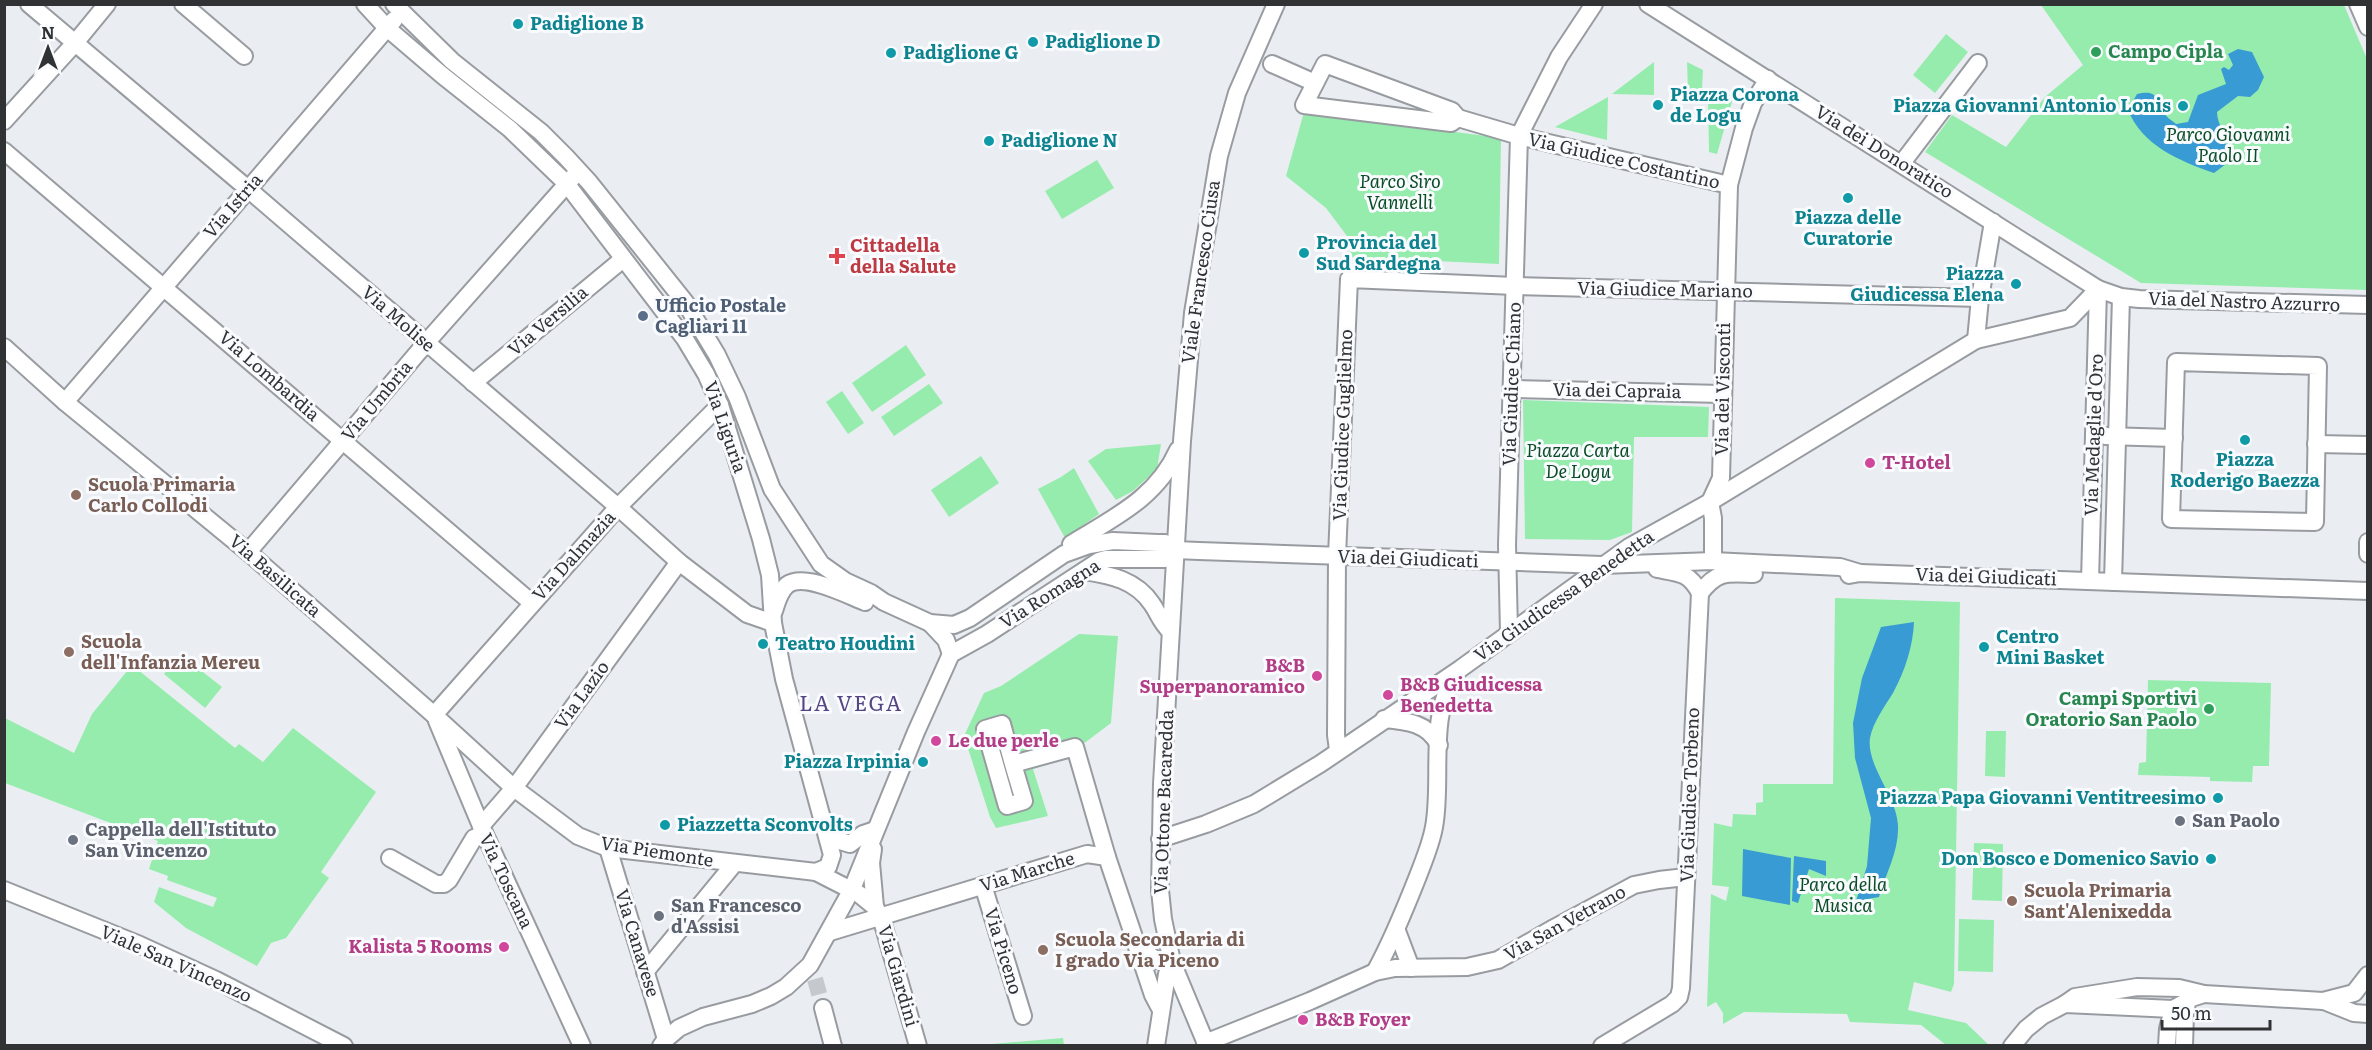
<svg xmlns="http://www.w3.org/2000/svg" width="2372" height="1050" font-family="Literata,serif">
<rect width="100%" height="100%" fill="#eaeef3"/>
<g fill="#96ecad">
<polygon points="2041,5 2344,5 2367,59 2367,290 2141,283 1925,152 1952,115 2006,147 2045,97 2083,65"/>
<polygon points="1946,34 1968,52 1935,93 1913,75"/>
<polygon points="1654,62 1654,95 1612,94"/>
<polygon points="1687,62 1703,70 1702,90 1700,93 1688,93"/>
<polygon points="1727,94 1734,95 1717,154 1709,152 1708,96"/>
<polygon points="1608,97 1607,140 1555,127"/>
<polygon points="1304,112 1501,138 1499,264 1351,257 1350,240 1326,208 1286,176"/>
<polygon points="1097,160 1114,188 1062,219 1045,191"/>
<polygon points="906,345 926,375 872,412 852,383"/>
<polygon points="929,384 943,403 894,436 881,417"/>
<polygon points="842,391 864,423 848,434 826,402"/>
<polygon points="1523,400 1709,407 1708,437 1634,437 1632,532 1610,540 1525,539"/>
<polygon points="1161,444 1157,469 1133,491 1116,500 1088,461 1106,449"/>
<polygon points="981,456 999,483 949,517 931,490"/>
<polygon points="1074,468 1099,514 1065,538 1038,489 1061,477"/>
<polygon points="1835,598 1960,602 1954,984 1951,992 1914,982 1908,1010 1966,1023 1990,1046 1946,1045 1921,1025 1850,1022 1847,1014 1744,1012 1723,1024 1723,1013 1716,1002 1707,1007 1711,894 1726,901 1729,887 1712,885 1714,823 1732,827 1733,814 1756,815 1756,803 1763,802 1763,784 1833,784"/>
<polygon points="1079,634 1118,636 1111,723 1062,760 1033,769 1048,816 996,828 990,817 964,736 984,693 1001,686"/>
<polygon points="180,654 222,687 205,708 164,674"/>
<polygon points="132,665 235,748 239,744 263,762 293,728 376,792 321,872 329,878 286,938 271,943 257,966 186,928 154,902 159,887 213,907 217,898 167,880 168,876 149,869 158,841 5,783 5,718 74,753 92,714"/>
<polygon points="2148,680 2271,683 2269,766 2253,766 2252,782 2210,781 2210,777 2138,775 2139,763 2146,762"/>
<polygon points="1986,731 2006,731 2005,777 1985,776"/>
<polygon points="1974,843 2003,844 2002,901 1972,900"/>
<polygon points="1959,919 1994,920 1993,972 1958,971"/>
<polygon points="1063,1038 1064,1045 992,1045 992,1044"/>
</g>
<g fill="#399bd3">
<path d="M2238,49L2252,52L2264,77L2258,90L2250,97L2238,96L2217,112C2217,125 2228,136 2226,149L2231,153L2226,164L2214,173C2179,161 2142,145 2128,110L2137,94C2160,89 2155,101 2165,114C2167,118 2173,121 2176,124L2188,122L2198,95L2226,84L2221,69L2224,67L2229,70L2233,65L2228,54Z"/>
<path d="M1914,622C1913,646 1905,671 1893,693C1885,706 1873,722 1870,738C1866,766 1897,796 1898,826C1899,851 1886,873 1879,897L1856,901L1867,866L1871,818L1855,758L1853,723L1862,678L1881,627Z"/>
<polygon points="1743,849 1791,858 1790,905 1742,896"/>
<polygon points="1794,856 1826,861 1826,876 1809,869 1798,903 1792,901"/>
</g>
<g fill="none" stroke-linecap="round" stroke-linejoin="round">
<polyline stroke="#c5c8cd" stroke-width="16" stroke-dasharray="16 8" stroke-linecap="butt" points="815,979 823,1008"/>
<defs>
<g id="minor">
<polyline points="29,4 248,189 618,507 679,562 747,614 773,623"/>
<polyline points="183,4 244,56"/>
<polyline points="365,4 387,28 442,75 510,129 566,183 685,339 706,374 720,405 761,539 770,575 773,623 784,679 832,855 828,867 816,872"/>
<polyline points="394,4 452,61 541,132 566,157 589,182 685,302 717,355 737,397 772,489 821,564 845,581 871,593 884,602 930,623 954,625 970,618 1064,554 1089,545 1113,541 1158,543 1165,543 1176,550 1199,551 1602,565 1713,561 1840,567 1860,573"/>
<polyline points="1648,4 2098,289 2121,297 2139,299 2368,305"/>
<polyline points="2358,4 2368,27"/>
<polyline points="1272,64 1315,83"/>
<polyline points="1458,118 1451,123 1304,105 1325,64 1452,111 1458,118 1519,136 1729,185"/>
<polyline points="4,121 75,43 107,4"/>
<polyline points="4,151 532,603"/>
<polyline points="1902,163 1978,63"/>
<polyline points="1976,340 1980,298 1993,222"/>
<polyline points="4,347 65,402 248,552 434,715 514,788 578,836 608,848 816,872 859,894 875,907 881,917 918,1046"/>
<polygon points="2176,362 2318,366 2315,522 2171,519"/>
<polyline points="473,383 623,259"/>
<polyline points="1512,389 1722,394"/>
<polyline points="65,402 394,20"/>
<polyline points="2105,436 2174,438"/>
<polyline points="2316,444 2368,445"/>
<polyline points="2368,542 2368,554"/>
<path d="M1071,544C1113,518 1157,498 1178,450"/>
<polyline points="248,552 432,336 574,176"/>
<polyline points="1713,561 1713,518 1710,502 1721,478 1729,185 1744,128 1753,103 1768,79"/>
<path d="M1657,569C1679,573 1689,572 1700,593"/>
<path d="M1084,571C1111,575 1136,580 1152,604C1159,614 1160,621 1170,631"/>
<polyline points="1849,575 1860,573 2368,591"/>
<polyline points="2090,581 2098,289"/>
<polyline points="2113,582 2121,297"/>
<path d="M1700,593C1718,570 1727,573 1754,574"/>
<path d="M774,611C777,602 779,592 787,585C804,572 847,595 865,602"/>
<polyline points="930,623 946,640 951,654"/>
<polyline points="1509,632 1507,545 1519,136 1559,57 1594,4"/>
<polyline points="434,715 618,507 720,405"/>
<path d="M1384,719C1407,721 1428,723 1439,745"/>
<polyline points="437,721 481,826 582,1046"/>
<polyline points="1338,750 1336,735 1337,556 1349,279 1515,286 1980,298"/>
<polyline points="1013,764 1024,801 1007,806 985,729 1002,724 1013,764 1075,747 1107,857"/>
<polyline points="481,826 514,788 679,562"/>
<polyline points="824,827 837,840 850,844 863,834 875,830"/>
<polyline points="1160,839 1206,824 1254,804 1320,764 1460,669 1629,547 1710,502 1976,340 2070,318 2098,289"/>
<polyline points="608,848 666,1039"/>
<polyline points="873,849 871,863 875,907"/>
<polyline points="390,858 436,884 444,884 449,880 474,838 484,834"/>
<polyline points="983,885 1023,1016"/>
<polyline points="4,890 140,945 216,980 344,1046"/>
<polyline points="1397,931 1411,968"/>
<polyline points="830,932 1087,854 1107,857 1137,946 1156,960 1172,962"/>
<polyline points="1137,947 1153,995 1161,1010"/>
<polyline points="645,972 734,864"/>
<path d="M1375,972C1392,941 1405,909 1418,876C1424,860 1431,844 1434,827C1443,780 1427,715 1456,674"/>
<polyline points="2324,1001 2354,1013 2368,1014"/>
<polyline points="2065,1004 2075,997 2137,987 2179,988 2204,994 2323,1001 2354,993 2368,975"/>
<polyline points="823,1008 833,1046"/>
<polyline points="1205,1043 1310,1001 1375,972 1395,968 1467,967 1498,960 1554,928 1634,885 1659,880 1686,877"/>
<polyline points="661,1046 666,1039 679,1028 703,1017 752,1004 771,996 786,987 810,965 852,889 916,732 951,654 987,634 1099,561 1106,559 1165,559 1176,550"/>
<polyline points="1156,1046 1167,974 1172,962"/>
<polyline points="1207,1046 1172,962 1163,919 1160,890 1162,784 1182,441 1193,313 1219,156 1237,93 1276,4"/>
<polyline points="1602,1046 1672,1004 1679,997 1681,988 1700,593"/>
<polyline points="2012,1046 2026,1029 2042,1016 2065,1004 2173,1009"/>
<polyline points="2167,1046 2168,1029 2173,1009 2182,1004"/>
<polyline points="2184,1046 2185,1012 2188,999 2204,994"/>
</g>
</defs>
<use href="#minor" stroke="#989ca1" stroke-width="20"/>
<use href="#minor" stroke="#fff" stroke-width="16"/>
</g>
<g fill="#0f9aa8" stroke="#f9fbfe" stroke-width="2">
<circle cx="518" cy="24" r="6"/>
<circle cx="1033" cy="42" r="6"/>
<circle cx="891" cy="53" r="6"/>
<circle cx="1658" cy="105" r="6"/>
<circle cx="2183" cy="106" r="6"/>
<circle cx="989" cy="141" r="6"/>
<circle cx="1848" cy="198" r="6"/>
<circle cx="1304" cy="253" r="6"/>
<circle cx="2016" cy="284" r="6"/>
<circle cx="2245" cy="440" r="6"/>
<circle cx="763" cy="644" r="6"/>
<circle cx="1984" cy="647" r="6"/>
<circle cx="923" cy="762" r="6"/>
<circle cx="2218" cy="798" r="6"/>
<circle cx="665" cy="825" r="6"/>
<circle cx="2211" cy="859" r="6"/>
</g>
<g fill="#2e9e5b" stroke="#f9fbfe" stroke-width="2">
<circle cx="2096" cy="52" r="6"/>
<circle cx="2209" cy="709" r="6"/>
</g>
<path fill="#e0444e" stroke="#f9fbfe" stroke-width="2" d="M834 247h6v6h6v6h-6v6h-6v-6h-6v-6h6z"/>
<circle fill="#5c6f8a" stroke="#f9fbfe" stroke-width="2" cx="643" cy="316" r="6"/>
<g fill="#d1479c" stroke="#f9fbfe" stroke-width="2">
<circle cx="1870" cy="463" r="6"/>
<circle cx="1317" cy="676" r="6"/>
<circle cx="1388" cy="695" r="6"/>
<circle cx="936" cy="741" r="6"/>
<circle cx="504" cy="947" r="6"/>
<circle cx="1303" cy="1020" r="6"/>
</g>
<g fill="#8d6e63" stroke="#f9fbfe" stroke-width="2">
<circle cx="76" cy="495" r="6"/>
<circle cx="69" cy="652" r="6"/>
<circle cx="2012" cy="901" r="6"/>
<circle cx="1043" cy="950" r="6"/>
</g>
<g fill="#6b7280" stroke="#f9fbfe" stroke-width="2">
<circle cx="2180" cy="821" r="6"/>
<circle cx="73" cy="840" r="6"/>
<circle cx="659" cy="916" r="6"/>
</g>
<g text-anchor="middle" stroke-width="6" stroke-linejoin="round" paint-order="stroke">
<g font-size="18" font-weight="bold" fill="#0d838f" stroke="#f9fbfe" text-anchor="start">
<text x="530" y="30">Padiglione B</text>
<text x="1045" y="48">Padiglione D</text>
<text x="903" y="59">Padiglione G</text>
<text x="1670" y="101">Piazza Corona<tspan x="1670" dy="21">de Logu</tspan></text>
<text x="2171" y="112" text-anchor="end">Piazza Giovanni Antonio Lonis</text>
<text x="1001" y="147">Padiglione N</text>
<text x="1848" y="224" text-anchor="middle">Piazza delle<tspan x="1848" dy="21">Curatorie</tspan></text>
<text x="1316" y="249">Provincia del<tspan x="1316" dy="21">Sud Sardegna</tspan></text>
<text x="2004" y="280" text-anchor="end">Piazza<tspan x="2004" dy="21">Giudicessa Elena</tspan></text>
<text x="2245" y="466" text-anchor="middle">Piazza<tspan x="2245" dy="21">Roderigo Baezza</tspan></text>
<text x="1996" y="643">Centro<tspan x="1996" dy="21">Mini Basket</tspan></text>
<text x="775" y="650">Teatro Houdini</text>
<text x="911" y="768" text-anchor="end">Piazza Irpinia</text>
<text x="2206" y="804" text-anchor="end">Piazza Papa Giovanni Ventitreesimo</text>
<text x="677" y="831">Piazzetta Sconvolts</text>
<text x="2199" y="865" text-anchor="end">Don Bosco e Domenico Savio</text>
</g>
<g font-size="18" font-weight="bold" fill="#27864d" stroke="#f9fbfe" text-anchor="start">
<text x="2108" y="58">Campo Cipla</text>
<text x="2197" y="705" text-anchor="end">Campi Sportivi<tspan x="2197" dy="21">Oratorio San Paolo</tspan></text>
</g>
<g font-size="18" font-style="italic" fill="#0b4d26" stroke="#f9fbfe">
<text x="2228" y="141">Parco Giovanni<tspan x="2228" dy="21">Paolo II</tspan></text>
<text x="1400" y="188">Parco Siro<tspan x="1400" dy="21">Vannelli</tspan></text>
<text x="1578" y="457">Piazza Carta<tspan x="1578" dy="21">De Logu</tspan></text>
<text x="1843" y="891">Parco della<tspan x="1843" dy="21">Musica</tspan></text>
</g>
<g font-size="18" fill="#303234" stroke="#f9fbfe">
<text transform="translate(1884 152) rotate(32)" y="6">Via dei Donoratico</text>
<text transform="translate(1624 161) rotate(13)" y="6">Via Giudice Costantino</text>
<text transform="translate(233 206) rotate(-49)" y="6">Via Istria</text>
<text transform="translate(1201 272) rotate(-82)" y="6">Viale Francesco Ciusa</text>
<text transform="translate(1665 290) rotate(1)" y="6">Via Giudice Mariano</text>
<text transform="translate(2244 302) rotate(2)" y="6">Via del Nastro Azzurro</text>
<text transform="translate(398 319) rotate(41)" y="6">Via Molise</text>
<text transform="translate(548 321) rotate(-40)" y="6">Via Versilia</text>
<text transform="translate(269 376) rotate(41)" y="6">Via Lombardia</text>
<text transform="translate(1512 384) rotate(-88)" y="6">Via Giudice Chiano</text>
<text transform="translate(1723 389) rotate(-89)" y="6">Via dei Visconti</text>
<text transform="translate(1617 391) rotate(1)" y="6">Via dei Capraia</text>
<text transform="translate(377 401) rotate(-50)" y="6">Via Umbria</text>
<text transform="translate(1343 425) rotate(-88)" y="6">Via Giudice Guglielmo</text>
<text transform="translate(725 427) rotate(71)" y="6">Via Liguria</text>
<text transform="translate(2094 435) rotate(-88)" y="6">Via Medaglie d'Oro</text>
<text transform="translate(574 556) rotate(-48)" y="6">Via Dalmazia</text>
<text transform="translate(1408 559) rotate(2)" y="6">Via dei Giudicati</text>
<text transform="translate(275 576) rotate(41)" y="6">Via Basilicata</text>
<text transform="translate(1986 577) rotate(2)" y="6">Via dei Giudicati</text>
<text transform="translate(1050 594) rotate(-32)" y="6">Via Romagna</text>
<text transform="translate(1564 596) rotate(-35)" y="6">Via Giudicessa Benedetta</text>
<text transform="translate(582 695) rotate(-54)" y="6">Via Lazio</text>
<text transform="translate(1690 795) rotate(-88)" y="6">Via Giudice Torbeno</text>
<text transform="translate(1164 802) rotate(-88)" y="6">Via Ottone Bacaredda</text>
<text transform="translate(657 852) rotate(9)" y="6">Via Piemonte</text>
<text transform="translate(1027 872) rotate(-17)" y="6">Via Marche</text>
<text transform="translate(506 881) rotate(65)" y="6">Via Toscana</text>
<text transform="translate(1565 923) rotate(-29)" y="6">Via San Vetrano</text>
<text transform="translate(637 943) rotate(73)" y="6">Via Canavese</text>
<text transform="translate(1003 951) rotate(73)" y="6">Via Piceno</text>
<text transform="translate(176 964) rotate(24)" y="6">Viale San Vincenzo</text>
<text transform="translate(898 976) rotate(74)" y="6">Via Giardini</text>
</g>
<g font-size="18" font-weight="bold" fill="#be3a42" stroke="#f9fbfe" text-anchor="start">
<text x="850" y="252">Cittadella<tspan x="850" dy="21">della Salute</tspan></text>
</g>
<g font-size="18" font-weight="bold" fill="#4e5e75" stroke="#f9fbfe" text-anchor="start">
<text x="655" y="312">Ufficio Postale<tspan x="655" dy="21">Cagliari 11</tspan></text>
</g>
<g font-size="18" font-weight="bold" fill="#b23c85" stroke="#f9fbfe" text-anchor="start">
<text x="1882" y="469">T-Hotel</text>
<text x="1305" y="672" text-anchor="end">B&amp;B<tspan x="1305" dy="21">Superpanoramico</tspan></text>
<text x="1400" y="691">B&amp;B Giudicessa<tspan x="1400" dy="21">Benedetta</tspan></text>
<text x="948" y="747">Le due perle</text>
<text x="492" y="953" text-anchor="end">Kalista 5 Rooms</text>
<text x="1315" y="1026">B&amp;B Foyer</text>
</g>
<g font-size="18" font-weight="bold" fill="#785e54" stroke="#f9fbfe" text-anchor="start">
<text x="88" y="491">Scuola Primaria<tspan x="88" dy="21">Carlo Collodi</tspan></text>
<text x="81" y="648">Scuola<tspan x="81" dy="21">dell'Infanzia Mereu</tspan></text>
<text x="2024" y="897">Scuola Primaria<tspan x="2024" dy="21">Sant'Alenixedda</tspan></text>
<text x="1055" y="946">Scuola Secondaria di<tspan x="1055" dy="21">I grado Via Piceno</tspan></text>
</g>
<g font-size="18" font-weight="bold" fill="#5b616d" stroke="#f9fbfe" text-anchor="start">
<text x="2192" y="827">San Paolo</text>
<text x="85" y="836">Cappella dell'Istituto<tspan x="85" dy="21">San Vincenzo</tspan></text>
<text x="671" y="912">San Francesco<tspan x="671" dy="21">d'Assisi</tspan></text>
</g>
<g font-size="21" letter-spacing="1.5" fill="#554583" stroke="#f9fbfe">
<text x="851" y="711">LA VEGA</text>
</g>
</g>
<rect width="2372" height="1050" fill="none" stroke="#303234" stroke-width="12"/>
<g transform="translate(48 48)" stroke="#f9fbfe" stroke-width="4.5" paint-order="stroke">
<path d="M0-4.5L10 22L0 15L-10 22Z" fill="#303234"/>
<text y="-9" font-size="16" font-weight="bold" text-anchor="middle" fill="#303234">N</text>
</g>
<path d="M2162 1020v9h108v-9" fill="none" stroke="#303234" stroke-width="3"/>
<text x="2171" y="1020" font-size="18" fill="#303234" stroke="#f9fbfe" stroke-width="4.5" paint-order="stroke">50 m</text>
</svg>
